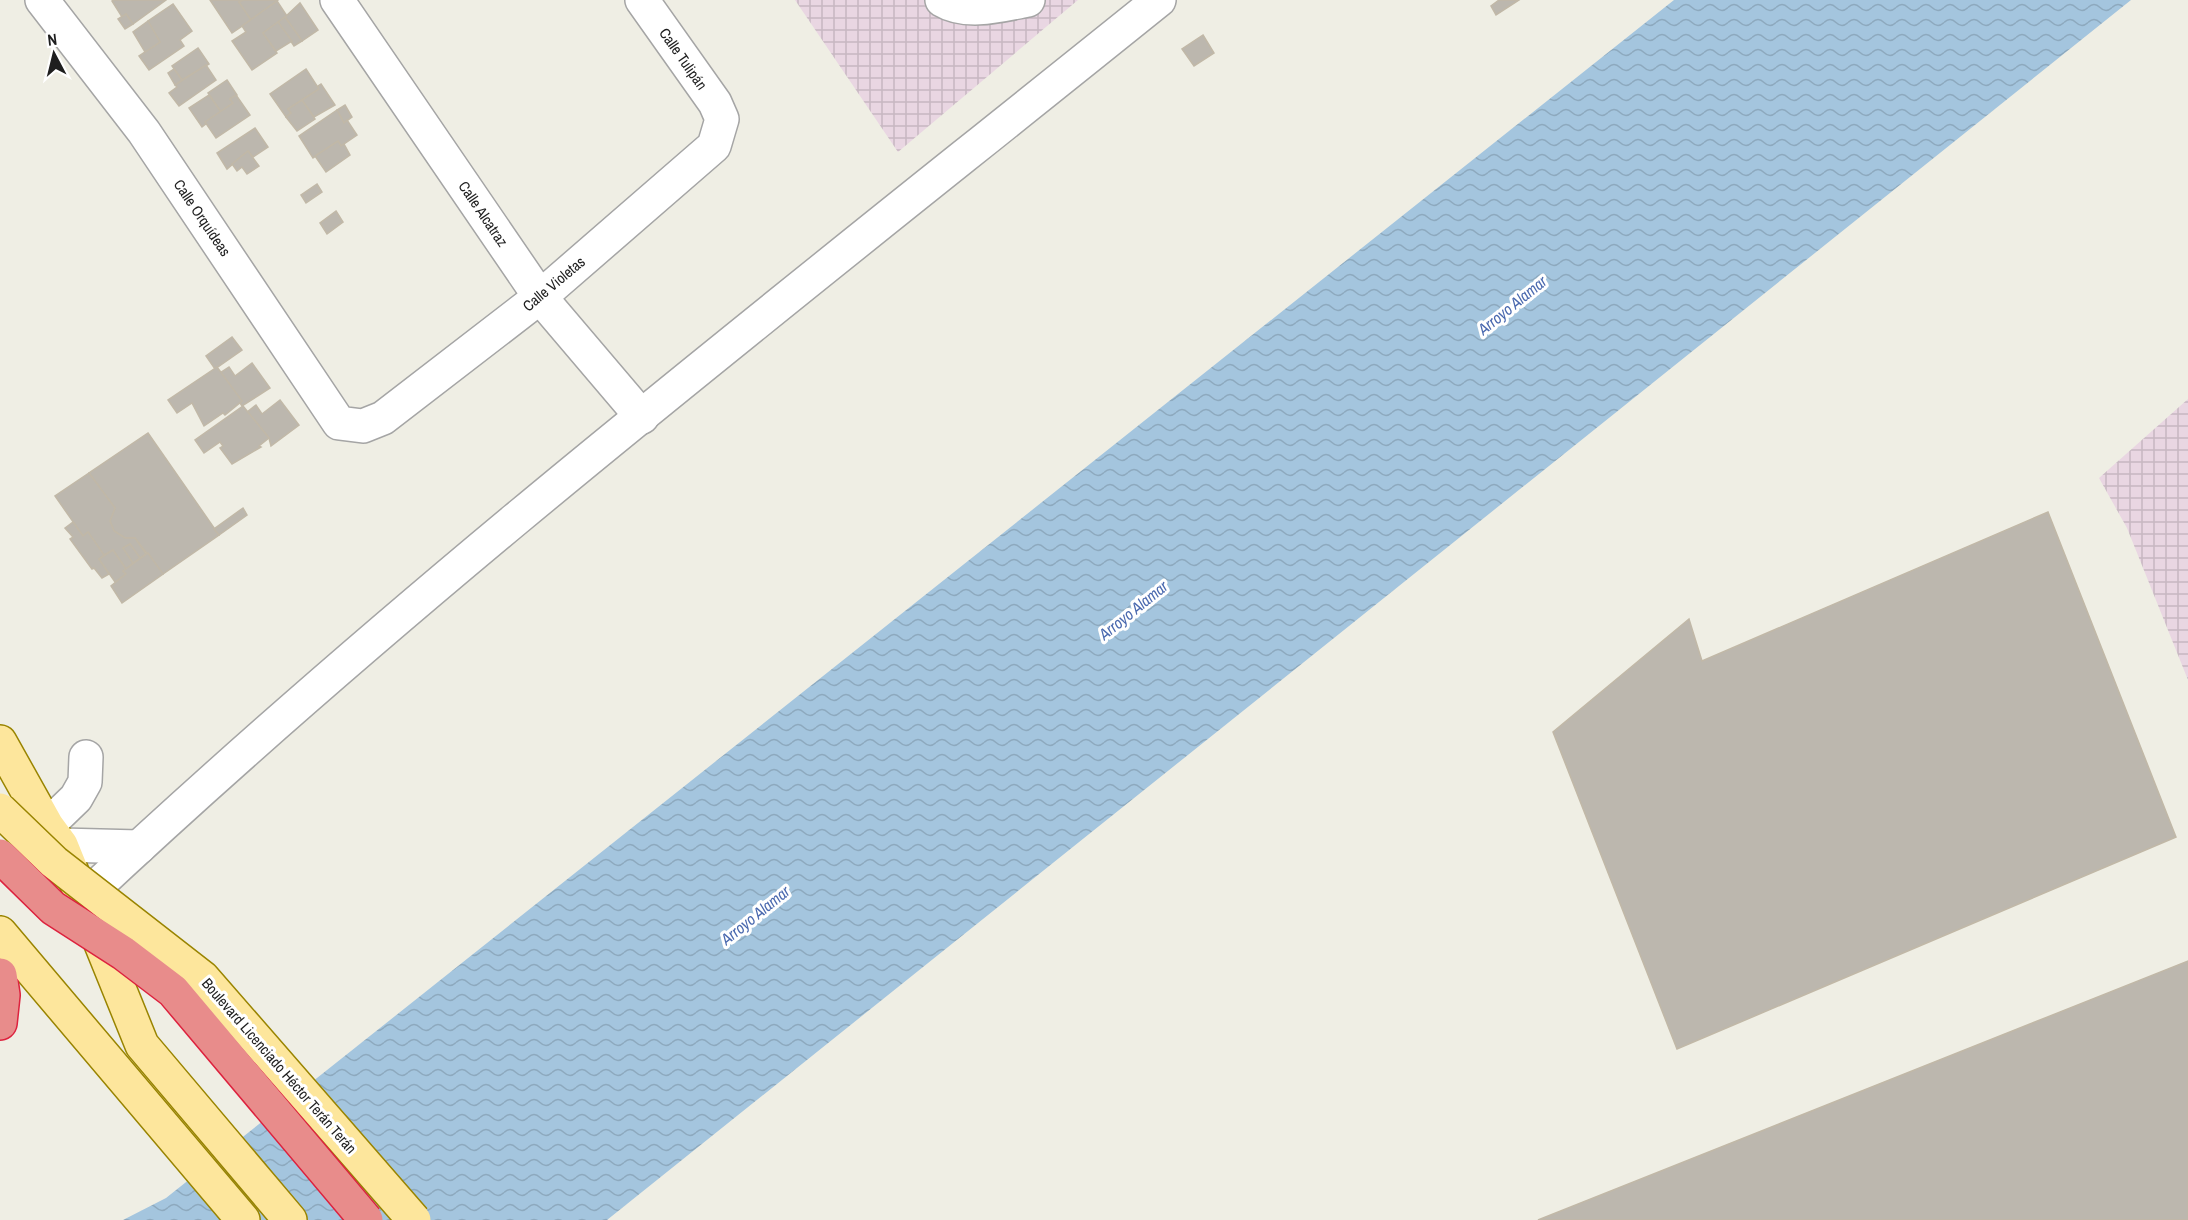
<svg xmlns="http://www.w3.org/2000/svg" width="2188" height="1220" font-family="'Archivo Narrow',sans-serif">
<defs>
<pattern id="industrial-grid" width="8" height="8" patternUnits="userSpaceOnUse" patternTransform="scale(1.5)"><rect width="8" height="8" fill="#e9d6e2"/><path d="M0 4h8M4 0v8" fill="none" stroke="#c7b7c1"/></pattern>
<pattern id="water-waves" width="16" height="10" patternUnits="userSpaceOnUse" patternTransform="scale(1.5)"><rect width="16" height="10" fill="#a4c5de"/><path d="M0 5q4-4 8 0t8 0" fill="none" stroke="#8da9be"/></pattern>
</defs>
<rect width="100%" height="100%" fill="#efeee4"/>
<g fill="url(#industrial-grid)">
<polygon points="795,0 1078,0 898,152"/>
<polygon points="2188,399 2188,680 2127,528 2099,478"/>
</g>
<polygon fill="url(#water-waves)" points="1674,0 2131,0 607,1220 123,1220 166,1198"/>
<g fill="#bcb7ae" stroke="#c1b8a7" stroke-width="1.5">
<polygon points="114,0 166,0 133,24 126,14 122,17 112,1"/>
<polygon points="210,0 243,0 239,2 251,20 232,33"/>
<polygon points="243,0 278,0 251,20 239,2"/>
<polygon points="1499,0 1519,0 1496,15 1491,6"/>
<polygon points="277,1 287,16 263,33 277,53 252,70 232,41 246,32 242,26"/>
<polygon points="300,3 318,30 302,41 285,17"/>
<polygon points="173,4 192,31 180,40 184,46 149,70 139,56 160,42 148,21"/>
<polygon points="126,14 133,24 125,29 118,19"/>
<polygon points="285,17 302,41 294,46 278,22"/>
<polygon points="148,21 160,42 145,52 133,32"/>
<polygon points="278,22 292,41 276,51 263,33"/>
<polygon points="1203,35 1214,53 1194,66 1182,49"/>
<polygon points="198,48 209,64 182,80 172,66"/>
<polygon points="206,65 216,80 179,106 169,93 177,87 175,85"/>
<polygon points="174,69 182,80 175,85 168,73"/>
<polygon points="306,69 319,89 288,109 291,113 286,117 270,94"/>
<polygon points="227,80 237,95 230,99 233,103 221,112 208,93"/>
<polygon points="321,84 335,105 314,117 302,100 319,89 318,86"/>
<polygon points="209,95 221,112 202,127 189,108"/>
<polygon points="236,95 250,115 216,138 205,122 233,103 230,99"/>
<polygon points="302,100 315,119 297,131 286,117 291,113 288,109"/>
<polygon points="345,105 352,117 344,123 337,110"/>
<polygon points="337,110 344,123 347,120 357,135 341,146 338,141 313,158 299,136"/>
<polygon points="255,128 268,147 253,157 248,151 227,169 217,153"/>
<polygon points="338,141 341,146 344,144 350,155 326,172 315,156"/>
<polygon points="248,151 259,166 247,174 242,167 237,171 232,164"/>
<polygon points="317,184 322,192 306,203 301,195"/>
<polygon points="336,211 343,222 327,234 320,223"/>
<polygon points="232,337 242,350 215,369 206,356"/>
<polygon points="252,363 270,388 242,406 240,403 242,401 220,373 229,367 235,376"/>
<polygon points="217,367 242,401 225,415 223,413 204,426 192,403 177,413 168,400"/>
<polygon points="280,400 299,425 271,446 269,438 247,412 256,405 262,414"/>
<polygon points="243,406 269,438 259,446 261,447 232,464 220,448 223,446 220,442 204,453 195,440"/>
<polygon points="148,433 219,535 163,574 135,538 125,538 114,531 110,521 115,508 89,473"/>
<polygon points="89,473 115,508 110,521 114,531 125,538 135,538 146,554 140,558 130,544 123,548 133,563 126,569 113,550 104,555 88,532 83,536 55,496"/>
<polygon points="243,508 247,515 219,535 214,529"/>
<polygon points="2048,512 2176,837 1677,1049 1553,732 1689,619 1702,661"/>
<polygon points="73,522 83,536 88,532 104,555 99,559 109,574 102,578 94,568 92,569 70,539 73,537 65,528"/>
<polygon points="130,544 140,558 133,563 123,548"/>
<polygon points="113,550 126,569 123,571 126,574 115,582 99,559"/>
<polygon points="148,553 163,574 122,603 111,586 126,574 123,571"/>
<polygon points="2188,961 2188,1220 1538,1220"/>
</g>
<g fill="none" stroke-linecap="round" stroke-linejoin="round">
<defs>
<g id="minor">
<polyline points="42,0 144,132 339,423 363,426 383,418 540,297 714,146 722,119 715,103 642,0"/>
<polyline points="337,0 540,297 642,417"/>
<path d="M942,0C967,15 1002,5 1028,0"/>
<polyline points="47,826 76,798 85,782 86,757"/>
<polyline points="61,845 139,847"/>
<path d="M83,899C424,579 795,293 1159,0"/>
</g>
<g id="major">
<polyline points="0,742 47,826 61,845 142,1045 290,1220"/>
<polyline points="0,933 243,1220"/>
</g>
<polyline id="highway" points="0,975 3,995 0,1023"/>
</defs>
<use href="#minor" stroke="#a5a5a5" stroke-width="36"/>
<use href="#major" stroke="#998400" stroke-width="36"/>
<use href="#highway" stroke="#dd223e" stroke-width="36"/>
<use href="#minor" stroke="#fff" stroke-width="33"/>
<use href="#major" stroke="#fde69c" stroke-width="33"/>
<use href="#highway" stroke="#e88c8b" stroke-width="33"/>
<defs>
<polyline id="major-bridge" points="0,810 54,862 203,978 414,1220"/>
<polyline id="highway-bridge" points="0,856 53,908 123,953 173,991 366,1220"/>
</defs>
<use href="#major-bridge" stroke="#998400" stroke-width="36" stroke-linecap="butt"/>
<use href="#highway-bridge" stroke="#dd223e" stroke-width="36" stroke-linecap="butt"/>
<use href="#major-bridge" stroke="#fde69c" stroke-width="33"/>
<use href="#highway-bridge" stroke="#e88c8b" stroke-width="33"/>
</g>
<g text-anchor="middle" stroke-width="6" stroke-linejoin="round" paint-order="stroke">
<g font-size="15" fill="#1e1e1e" stroke="#fff">
<text transform="translate(683 59) rotate(55)" y="5">Calle Tulipán</text>
<text transform="translate(483 214) rotate(56)" y="5">Calle Alcatraz</text>
<text transform="translate(202 218) rotate(56)" y="5">Calle Orquídeas</text>
<text transform="translate(554 284) rotate(-40)" y="5">Calle Violetas</text>
<text transform="translate(279 1066) rotate(49)" y="5">Boulevard Licenciado Héctor Terán Terán</text>
</g>
<g font-size="16" font-style="italic" fill="#4a69af" stroke="#fff">
<text transform="translate(1512 305) rotate(-39)" y="6">Arroyo Alamar</text>
<text transform="translate(1133 610) rotate(-39)" y="6">Arroyo Alamar</text>
<text transform="translate(755 915) rotate(-39)" y="6">Arroyo Alamar</text>
</g>
</g>
<g transform="translate(54 54) rotate(353)" stroke="#ffffff" stroke-width="4.5" paint-order="stroke">
<path d="M0-4.5L10 22L0 15L-10 22Z" fill="#1e1e1e"/>
<text y="-9" font-size="16" font-weight="bold" text-anchor="middle" fill="#1e1e1e">N</text>
</g>
</svg>
